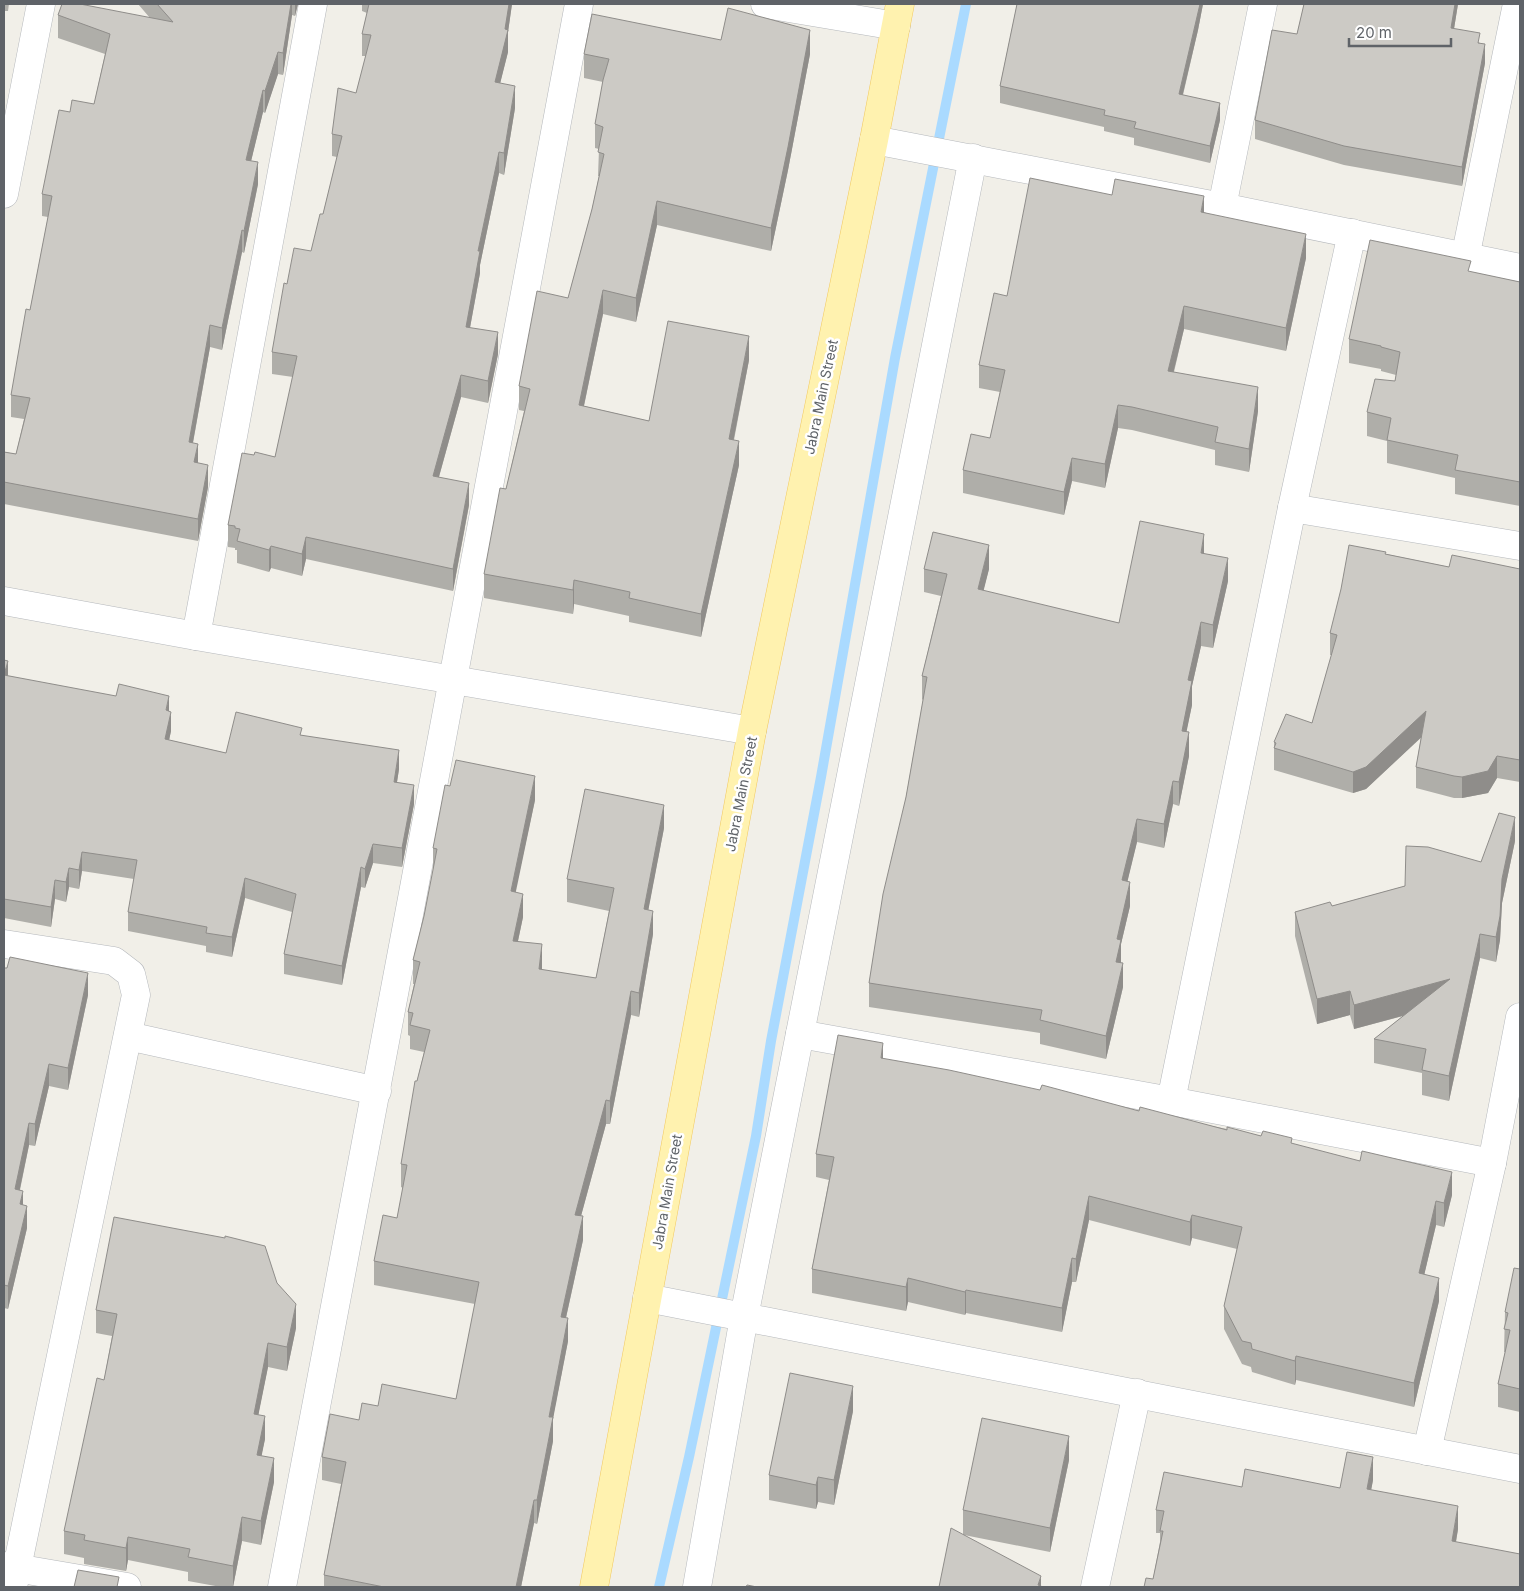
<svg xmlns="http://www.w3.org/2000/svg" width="1524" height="1591" font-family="Inter,sans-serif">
<rect width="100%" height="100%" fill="#f1efe8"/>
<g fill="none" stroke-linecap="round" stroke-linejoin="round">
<polyline stroke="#aadaff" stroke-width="10" points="659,1587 689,1457 756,1136 771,1041 821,777 895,358 966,4"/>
<defs>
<g id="minor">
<polyline points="765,4 896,26"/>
<polyline points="874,140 1222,207 1520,268"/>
<polyline points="4,194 41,4"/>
<polyline points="1222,207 1263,4"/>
<polyline points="1465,258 1517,4"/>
<polyline points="1292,508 1520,546"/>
<polyline points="4,601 196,636 752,731"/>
<polyline points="196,636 313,4"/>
<polyline points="4,944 114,961 131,974 136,995 13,1587"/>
<polyline points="800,1034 1171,1101 1492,1163"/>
<polyline points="128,1036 377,1091"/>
<polyline points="1171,1101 1292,508 1352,233"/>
<polyline points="647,1298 1520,1469"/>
<polyline points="1427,1451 1492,1163 1520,1017"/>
<polyline points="4,1566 127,1587"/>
<path d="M282,1587C383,1060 480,531 579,4"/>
<polyline points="697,1587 744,1317 973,158"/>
<polyline points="1095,1587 1137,1393"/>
</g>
<polyline id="major" points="594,1587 752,731 874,140 900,4"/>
</defs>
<use href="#minor" stroke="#b5b8bc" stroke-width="29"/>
<use href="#major" stroke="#f2c960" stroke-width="29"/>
<use href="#minor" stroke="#fff" stroke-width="28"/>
<use href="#major" stroke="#fff2af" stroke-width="28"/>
</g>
<g fill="#afaea9">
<polygon points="4,4 9,4 8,11 4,11"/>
<polygon points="138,4 298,4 295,16 292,15 283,75 278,74 265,113 263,112 251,161 258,184 244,253 242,252 222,350 210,347 193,443 198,463 208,487 198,541 4,504 4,452 16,454 24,419 11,417 11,395 30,310 48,217 42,216 42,194 70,112 94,104 105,54 58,38 58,15 150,18"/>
<polygon points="362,4 512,4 508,32 508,52 500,83 515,108 504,175 499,173 480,265 480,273 470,328 498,354 488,403 461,397 439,477 469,505 453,591 306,559 302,576 271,568 269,572 237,563 237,550 235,550 235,548 228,547 228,525 254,455 275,457 293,377 272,374 272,352 287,284 311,251 323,214 337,157 332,156 332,134 356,93 366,56 362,56 362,34 367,13 362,11"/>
<polygon points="1017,4 1203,4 1198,30 1183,95 1220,120 1210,163 1134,145 1134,138 1104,131 1104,127 1000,103 1000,86"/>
<polygon points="1304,4 1458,4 1454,29 1480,43 1485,63 1462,186 1344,165 1255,139 1255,120 1297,34"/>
<polygon points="721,40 810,54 788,170 771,251 657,225 636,322 603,314 584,406 649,421 749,360 734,440 739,465 701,637 629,622 629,616 574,604 573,614 484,598 484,574 506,489 524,411 519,410 519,386 568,298 592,209 599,176 598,176 599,149 595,148 595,124 603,82 584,78 584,54"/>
<polygon points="1112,195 1204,212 1306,258 1286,351 1184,329 1174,372 1258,411 1249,472 1215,465 1215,450 1132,430 1118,428 1105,488 1072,481 1064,515 963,493 963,470 990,438 1000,392 979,388 979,365 1007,296"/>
<polygon points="1471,272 1520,282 1520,506 1455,494 1455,478 1387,463 1387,441 1367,436 1367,412 1395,381 1396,375 1381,371 1381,369 1349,363 1349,339"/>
<polygon points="1204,553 1228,581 1213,648 1201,646 1192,686 1192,705 1186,732 1189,756 1179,806 1173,804 1164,848 1137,842 1127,882 1130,906 1121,944 1121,963 1123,987 1106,1059 1040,1044 1040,1033 869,1007 869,983 906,797 923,700 922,699 922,676 941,596 924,592 924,569 989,569 983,591 1119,623"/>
<polygon points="1386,554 1449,567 1520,569 1520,782 1497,778 1488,793 1462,798 1454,798 1416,788 1416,767 1421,737 1366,789 1353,793 1274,770 1274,742 1312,723 1332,655 1330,655 1330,633"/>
<polygon points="4,660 8,676 169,711 171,731 169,740 226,753 302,735 399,769 397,782 414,804 402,867 373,863 365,888 361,887 342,985 284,974 284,954 292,912 245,898 232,957 206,952 206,946 128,931 128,912 134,879 82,871 79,889 69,887 66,902 55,899 51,927 4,918"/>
<polygon points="535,800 515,892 523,917 518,941 542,968 542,970 596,978 609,911 567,902 567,879 664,828 648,910 653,934 639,1017 631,1015 610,1124 606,1124 581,1216 583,1240 566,1318 568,1341 553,1417 553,1441 537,1524 534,1523 521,1587 324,1587 324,1575 341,1484 322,1480 322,1457 359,1420 378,1406 456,1399 475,1304 374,1285 374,1261 397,1218 403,1188 401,1187 401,1164 417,1081 424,1052 410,1049 410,1036 408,1035 408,1012 414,984 413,984 413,960 424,916 433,871 433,848"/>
<polygon points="1515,841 1502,903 1500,940 1496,962 1480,958 1449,1101 1422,1095 1422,1073 1374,1063 1374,1039 1403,1016 1354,1029 1350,1015 1317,1024 1295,936 1295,912 1332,906 1405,886 1481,862"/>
<polygon points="4,968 88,995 68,1090 49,1086 35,1146 29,1145 20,1190 27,1228 8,1309 4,1308"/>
<polygon points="883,1059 1139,1111 1261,1136 1292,1144 1452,1195 1444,1227 1436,1225 1424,1275 1439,1301 1414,1407 1296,1380 1295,1385 1252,1372 1251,1367 1242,1364 1224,1329 1224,1306 1237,1249 1192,1238 1190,1246 1089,1220 1076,1282 1072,1282 1062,1332 966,1313 965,1315 908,1302 906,1311 812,1293 812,1269 829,1180 816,1177 816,1154"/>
<polygon points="1520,1269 1520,1412 1498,1407 1498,1384 1505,1352 1504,1352 1505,1312"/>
<polygon points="277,1283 296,1328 287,1371 268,1367 258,1415 265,1439 261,1456 274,1482 261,1545 242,1541 233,1587 221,1587 188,1581 188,1572 128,1560 126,1571 84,1564 84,1558 64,1554 64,1531 104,1380 112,1336 96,1333 96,1310"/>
<polygon points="853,1411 834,1505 818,1502 816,1509 769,1500 769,1475"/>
<polygon points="1069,1460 1050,1552 964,1535 1041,1587 939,1587 963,1534 963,1510"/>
<polygon points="1373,1480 1371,1490 1458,1529 1456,1542 1153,1579 1160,1542 1160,1533 1156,1533 1156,1510 1242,1487 1340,1488"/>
</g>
<g fill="#8f8d8a">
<polygon points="291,4 292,4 292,15 283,75 283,53"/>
<polygon points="295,4 298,4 295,16"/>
<polygon points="509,4 512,4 508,32 508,52 495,104 495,82"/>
<polygon points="1200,4 1203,4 1198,30 1179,110 1179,94"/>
<polygon points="1455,4 1458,4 1451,47 1451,28"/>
<polygon points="810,30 810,54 788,170 771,251 771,228"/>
<polygon points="1485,44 1485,63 1462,186 1462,167"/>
<polygon points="278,52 278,74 265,113 265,91"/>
<polygon points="515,86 515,108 504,175 504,153"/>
<polygon points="263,90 263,112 246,182 246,160"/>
<polygon points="1220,103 1220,120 1210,163 1210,146"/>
<polygon points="499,152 499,173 480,265 480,273 466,349 466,327 478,251"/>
<polygon points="258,162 258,184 244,253 244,231"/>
<polygon points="1204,196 1204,219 1201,212"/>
<polygon points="657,201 657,225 636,322 636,298"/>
<polygon points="242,230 242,252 222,350 222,328"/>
<polygon points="1306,234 1306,258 1286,351 1286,328"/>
<polygon points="603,290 603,314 579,429 579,405"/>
<polygon points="1184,306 1184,329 1168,394 1168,371"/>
<polygon points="210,325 210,347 189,464 189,442"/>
<polygon points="498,332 498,354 488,403 488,381"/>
<polygon points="749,336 749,360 729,463 729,439"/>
<polygon points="461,375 461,397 433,498 433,476"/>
<polygon points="1258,387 1258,411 1249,472 1249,449"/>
<polygon points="1118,405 1118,428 1105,488 1105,464"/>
<polygon points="739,441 739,465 701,637 701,614"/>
<polygon points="198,444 198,466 194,462"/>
<polygon points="1072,458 1072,481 1064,515 1064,492"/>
<polygon points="208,465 208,487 198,541 198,519"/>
<polygon points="469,483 469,505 453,591 453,569"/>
<polygon points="1204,534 1204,557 1201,553"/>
<polygon points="306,537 306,559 302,576 302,554"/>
<polygon points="989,545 989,569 978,613 978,589"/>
<polygon points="271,546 271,568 269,572 269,550"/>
<polygon points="1228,558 1228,581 1213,648 1213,625"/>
<polygon points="574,580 574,604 573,614 573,590"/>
<polygon points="1201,622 1201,646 1192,686 1192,705 1182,754 1182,731 1188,680"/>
<polygon points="8,661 8,680 4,675"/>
<polygon points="169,696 169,716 166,710"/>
<polygon points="1426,711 1426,733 1366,789 1353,793 1353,772"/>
<polygon points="171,712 171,731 165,759 165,739"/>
<polygon points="1189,732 1189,756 1179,806 1179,782"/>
<polygon points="399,750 399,769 394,801 394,782"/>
<polygon points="1497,756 1497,778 1488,793 1462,798 1462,777"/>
<polygon points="535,776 535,800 511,915 511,891"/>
<polygon points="1173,781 1173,804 1164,848 1164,824"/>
<polygon points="414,785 414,804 402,867 402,848"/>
<polygon points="664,805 664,828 644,933 644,909"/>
<polygon points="1515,817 1515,841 1502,903 1500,940 1496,962 1496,937 1502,879"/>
<polygon points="1137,819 1137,842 1122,904 1122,880"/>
<polygon points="373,844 373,863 365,888 365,869"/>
<polygon points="82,852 82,871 79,889 79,870"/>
<polygon points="361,867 361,887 342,985 342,966"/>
<polygon points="69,868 69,887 66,902 66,882"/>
<polygon points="245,878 245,898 232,957 232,937"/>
<polygon points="55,880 55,899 51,927 51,907"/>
<polygon points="1130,882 1130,906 1121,944 1121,963 1116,962 1117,939"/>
<polygon points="523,894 523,917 513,964 513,941"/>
<polygon points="653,911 653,934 639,1017 639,993"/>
<polygon points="1480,934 1480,958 1449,1101 1449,1076"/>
<polygon points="542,944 542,968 539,993 539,969"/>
<polygon points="1123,963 1123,987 1106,1059 1106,1036"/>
<polygon points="88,973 88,995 68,1090 68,1068"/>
<polygon points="1450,979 1450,1003 1354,1029 1354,1005"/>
<polygon points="631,991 631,1015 610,1124 610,1101"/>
<polygon points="1350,991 1350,1015 1317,1024 1317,999"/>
<polygon points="883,1043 883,1067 881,1058"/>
<polygon points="49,1064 49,1086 35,1146 35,1124"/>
<polygon points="606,1100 606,1124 575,1238 575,1215"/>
<polygon points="29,1123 29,1145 15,1212 15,1189"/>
<polygon points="1452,1172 1452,1195 1444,1227 1444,1203"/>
<polygon points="23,1191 23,1213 20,1204"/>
<polygon points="1089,1196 1089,1220 1076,1282 1076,1259"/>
<polygon points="1436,1201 1436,1225 1419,1297 1419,1273"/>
<polygon points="27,1206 27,1228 8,1309 8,1286"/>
<polygon points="1192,1215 1192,1238 1190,1246 1190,1222"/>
<polygon points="583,1216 583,1240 561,1340 561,1317"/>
<polygon points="1072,1258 1072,1282 1062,1332 1062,1308"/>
<polygon points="908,1278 908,1302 906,1311 906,1287"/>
<polygon points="1439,1278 1439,1301 1414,1407 1414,1383"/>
<polygon points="966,1290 966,1313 965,1315 965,1292"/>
<polygon points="296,1304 296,1328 287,1371 287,1347"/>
<polygon points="568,1318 568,1341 549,1440 549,1417"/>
<polygon points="268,1343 268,1367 254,1437 254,1414"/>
<polygon points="1296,1356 1296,1380 1295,1385 1295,1361"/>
<polygon points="853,1386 853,1411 834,1505 834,1480"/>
<polygon points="265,1416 265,1439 257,1479 257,1455"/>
<polygon points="553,1417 553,1441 537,1524 537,1500"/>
<polygon points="1069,1436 1069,1460 1050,1552 1050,1528"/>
<polygon points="1373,1457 1373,1480 1367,1512 1367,1489"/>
<polygon points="274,1458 274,1482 261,1545 261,1521"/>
<polygon points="818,1477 818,1502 816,1509 816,1485"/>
<polygon points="534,1500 534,1523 521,1587 516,1587"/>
<polygon points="1458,1506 1458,1529 1452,1564 1452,1541"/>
<polygon points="242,1517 242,1541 233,1587 233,1566"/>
<polygon points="128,1537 128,1560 126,1571 126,1548"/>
<polygon points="1041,1576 1041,1587 1038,1585"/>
</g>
<g fill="#cccac5" stroke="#8f8d8a">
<polygon points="62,4 80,4 173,22 157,4 291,4 283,53 278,52 265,91 263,90 246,160 258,162 244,231 242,230 222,328 210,325 189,442 198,444 194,462 208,465 198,519 4,482 4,452 16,454 30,398 11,395 26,309 30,310 52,196 42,194 59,110 70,112 72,100 94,104 110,34 58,15"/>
<polygon points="369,4 509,4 505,29 508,30 495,82 515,86 504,153 499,152 478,251 480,251 466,327 498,332 488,381 461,375 433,476 469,483 453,569 306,537 302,554 271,546 269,550 237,541 240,529 235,528 235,526 228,525 242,453 254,455 255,452 275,457 297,356 272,352 284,283 287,284 294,248 311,251 320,214 323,214 342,136 332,134 338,88 356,93 371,35 362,34"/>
<polygon points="1017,4 1200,4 1179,94 1220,103 1210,146 1134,128 1136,122 1104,115 1105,110 1000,86"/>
<polygon points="1304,4 1455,4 1451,28 1480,33 1478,43 1485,44 1462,167 1344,146 1255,120 1272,30 1297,34"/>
<polygon points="728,8 810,30 788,147 771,228 657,201 636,298 603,290 579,405 649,421 668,321 749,336 729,439 739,441 701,614 629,598 630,592 574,580 573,590 484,574 500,488 506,489 530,389 519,386 537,291 568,298 592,209 604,154 598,152 603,127 595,124 603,80 609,59 584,54 592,14 721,40"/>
<polygon points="1030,178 1112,195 1115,179 1204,196 1201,212 1306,234 1286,328 1184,306 1168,371 1258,387 1249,449 1215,442 1218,427 1132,407 1118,405 1105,464 1072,458 1064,492 963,470 971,434 990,438 1005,370 979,365 994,293 1007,296"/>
<polygon points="1370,240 1471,261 1468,271 1520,282 1520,482 1455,470 1458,455 1387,440 1391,418 1367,412 1375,379 1395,381 1400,352 1381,347 1381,346 1349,339"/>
<polygon points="1140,521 1204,534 1201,553 1228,558 1213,625 1201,622 1188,680 1192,681 1182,731 1189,732 1179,782 1173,781 1164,824 1137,819 1122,880 1130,882 1117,939 1121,940 1116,962 1123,963 1106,1036 1040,1020 1042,1010 869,983 883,894 906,797 927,677 922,676 947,574 924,569 933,532 989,545 978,589 1119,623"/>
<polygon points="1349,545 1386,552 1385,554 1449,567 1452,555 1520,569 1520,760 1497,756 1488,771 1462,777 1454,776 1416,767 1426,711 1366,767 1353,772 1274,748 1276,743 1274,742 1286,714 1312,723 1337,635 1330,633 1341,589"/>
<polygon points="4,660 8,661 4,675 116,696 119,684 169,696 166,710 171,712 165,739 226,753 236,712 302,728 300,735 399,750 394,782 414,785 402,848 373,844 365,869 361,867 342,966 284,954 296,894 245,878 232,937 206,933 207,927 128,912 137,860 82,852 79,870 69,868 66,882 55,880 51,907 4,899"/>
<polygon points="456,760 535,776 511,891 523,894 513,941 542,944 539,969 596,978 614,888 567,879 585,789 664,805 644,909 653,911 639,993 631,991 610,1101 606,1100 575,1215 583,1216 561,1317 568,1318 549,1417 553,1417 537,1500 534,1500 516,1587 384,1587 324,1575 346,1462 322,1457 330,1414 359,1420 362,1403 378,1406 382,1384 456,1399 479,1282 374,1261 383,1215 397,1218 407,1165 401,1164 415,1081 417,1081 430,1030 410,1025 413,1013 408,1012 420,962 413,960 424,916 437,849 433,848 445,785 450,786"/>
<polygon points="1499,813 1515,817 1502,879 1500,916 1496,937 1480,934 1449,1076 1422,1070 1426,1049 1374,1039 1450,979 1354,1005 1350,991 1317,999 1295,912 1330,902 1332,906 1405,886 1406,846 1428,847 1481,862"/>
<polygon points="10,957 88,973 68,1068 49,1064 35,1124 29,1123 15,1189 23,1191 20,1204 27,1206 8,1286 4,1285 4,968 7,968"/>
<polygon points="838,1035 883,1043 881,1058 949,1070 1040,1090 1042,1085 1139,1111 1140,1107 1227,1130 1227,1127 1261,1136 1263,1131 1292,1138 1291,1143 1360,1161 1362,1151 1452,1172 1444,1203 1436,1201 1419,1273 1439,1278 1414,1383 1296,1356 1295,1361 1252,1349 1251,1343 1242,1341 1224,1306 1242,1227 1192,1215 1190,1222 1089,1196 1076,1259 1072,1258 1062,1308 966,1290 965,1292 908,1278 906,1287 812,1269 834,1157 816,1154"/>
<polygon points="114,1217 225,1238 225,1236 265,1246 277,1283 296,1304 287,1347 268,1343 254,1414 265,1416 257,1455 274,1458 261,1521 242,1517 233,1566 188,1557 190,1549 128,1537 126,1548 84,1540 85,1535 64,1531 97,1378 104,1380 117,1314 96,1310"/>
<polygon points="1514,1268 1520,1269 1520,1389 1498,1384 1510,1330 1504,1329 1508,1313 1505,1312"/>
<polygon points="790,1373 853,1386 834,1480 818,1477 816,1485 769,1475"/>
<polygon points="982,1418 1069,1436 1050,1528 963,1510"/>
<polygon points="1347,1452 1373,1457 1367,1489 1458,1506 1452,1541 1520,1554 1520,1587 1144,1587 1146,1578 1153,1579 1163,1531 1160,1531 1164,1511 1156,1510 1164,1472 1242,1487 1245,1469 1340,1488"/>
<polygon points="951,1528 1041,1576 1038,1585 1043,1587 939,1587"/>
<polygon points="78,1570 119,1577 117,1587 74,1587"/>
<polygon points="747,1585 757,1587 746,1587"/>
</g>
<g text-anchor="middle" stroke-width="5" stroke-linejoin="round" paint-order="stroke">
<g font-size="14" fill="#5f6368" stroke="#fff">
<text transform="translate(821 397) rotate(-78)" y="5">Jabra Main Street</text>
<text transform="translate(741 794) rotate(-79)" y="5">Jabra Main Street</text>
<text transform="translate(667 1192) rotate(-80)" y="5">Jabra Main Street</text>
</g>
</g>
<rect width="1524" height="1591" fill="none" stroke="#5f6368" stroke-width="10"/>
<path d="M1349 38v8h102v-8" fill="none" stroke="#5f6368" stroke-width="2.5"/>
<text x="1356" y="38" font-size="15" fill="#5f6368" stroke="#ffffff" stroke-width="4" paint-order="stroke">20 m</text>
</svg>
